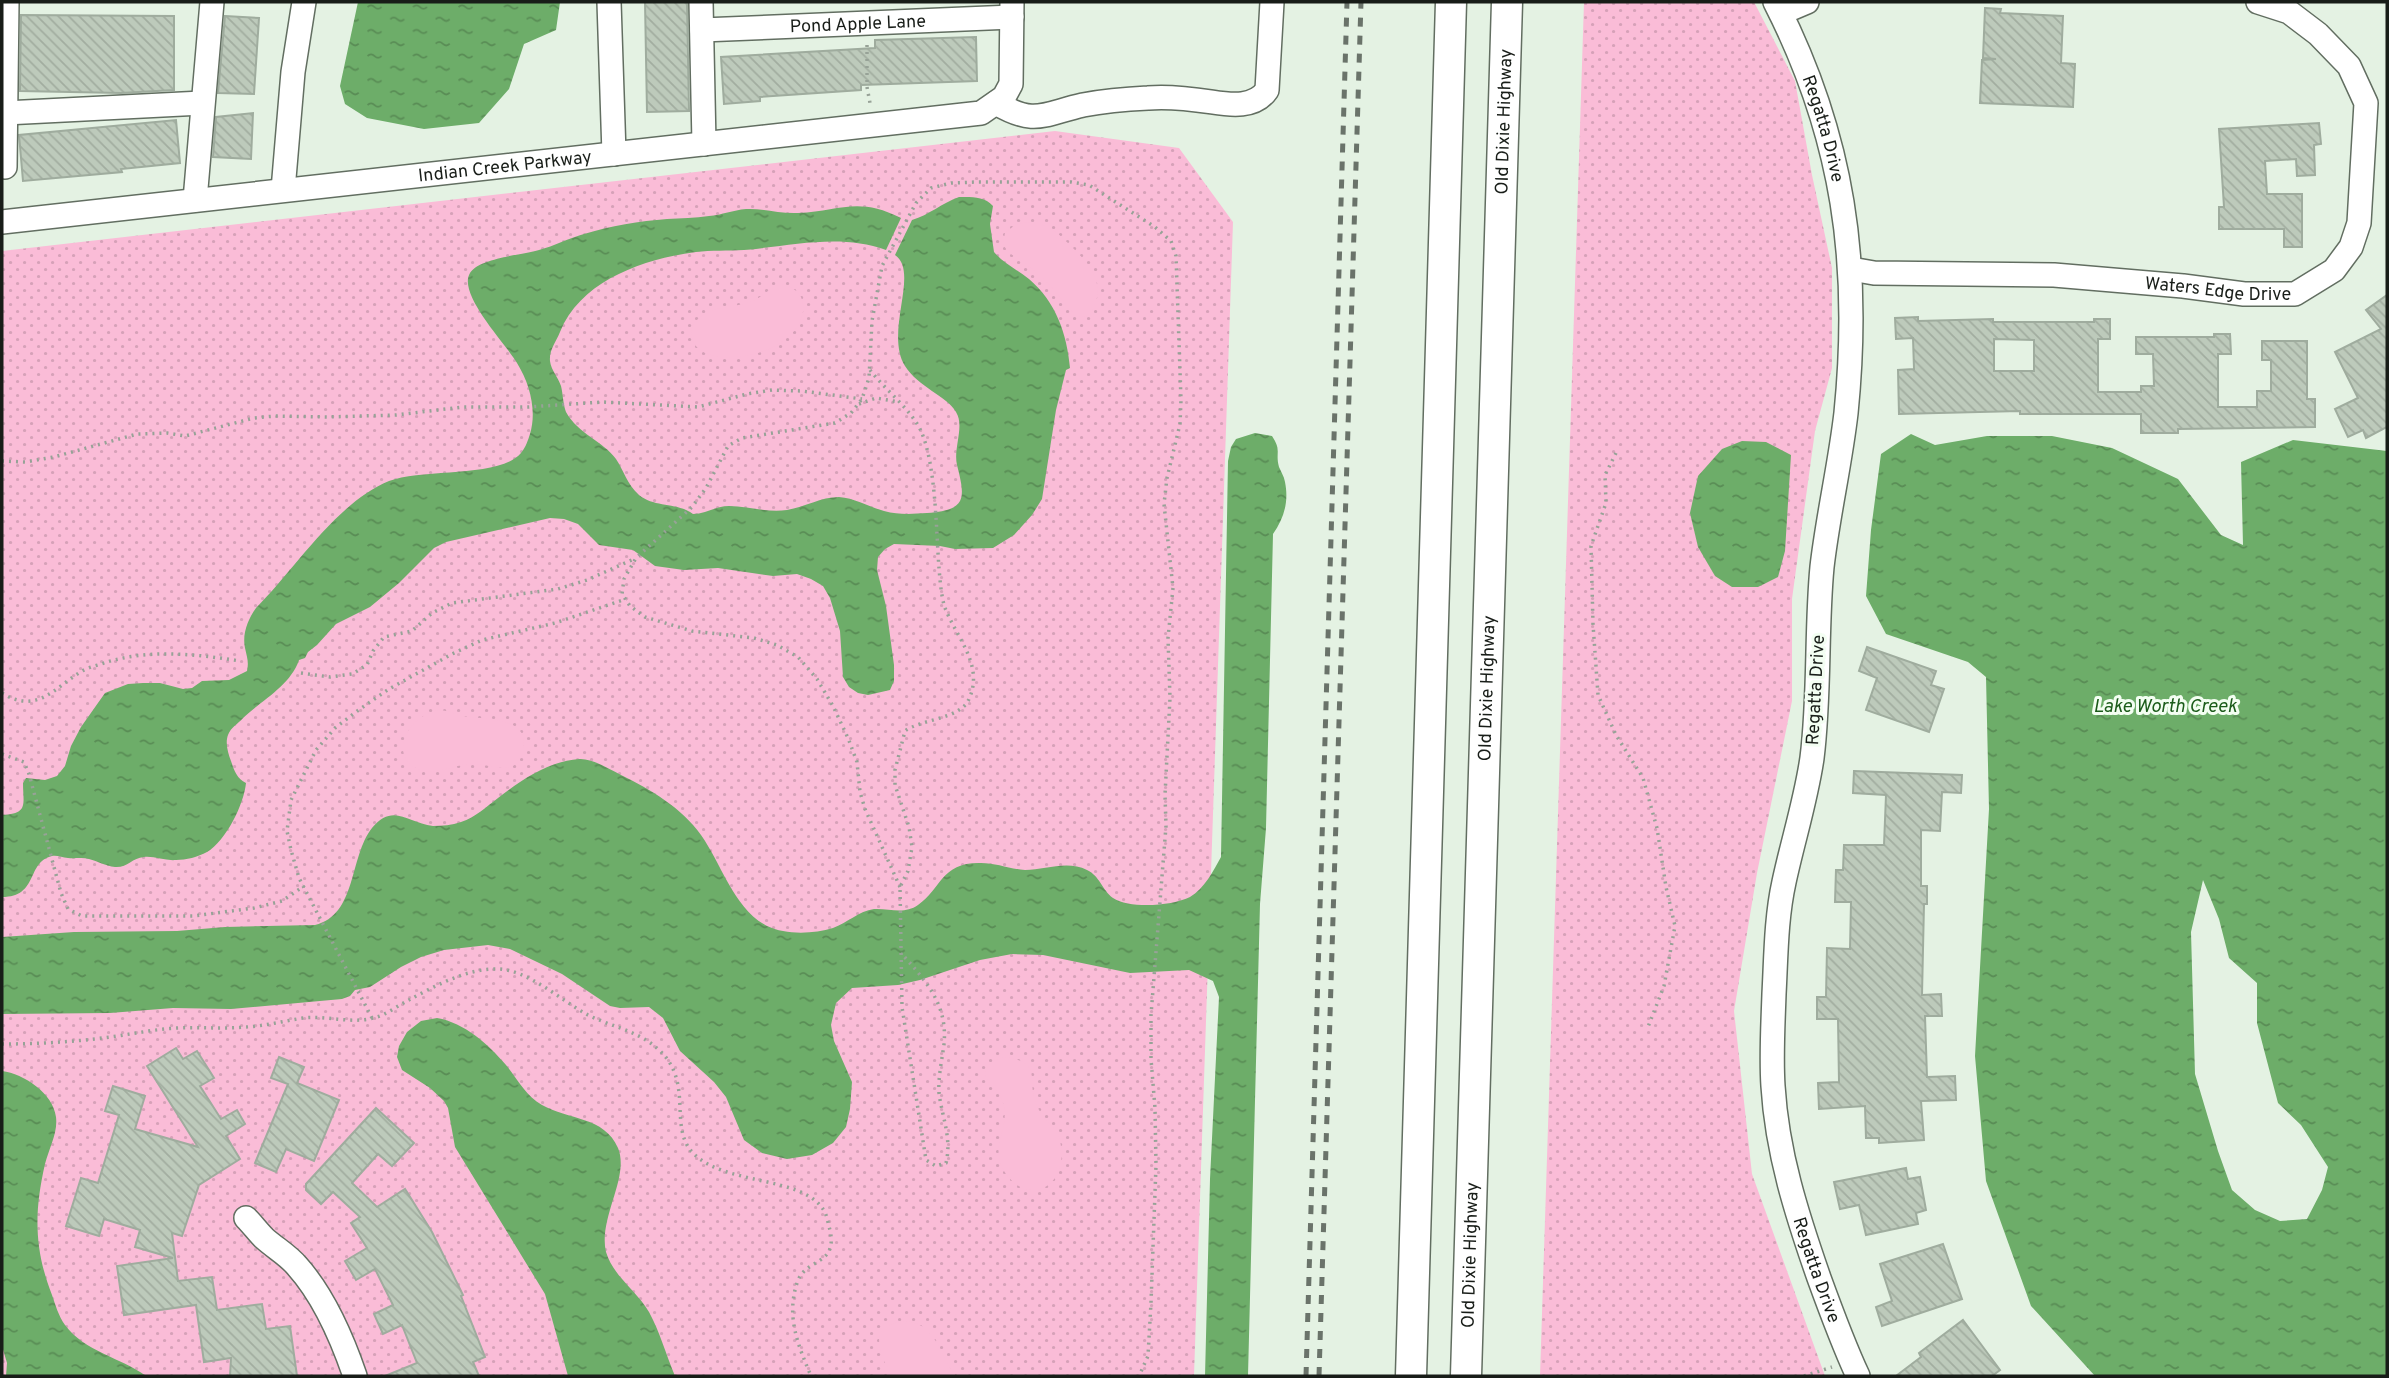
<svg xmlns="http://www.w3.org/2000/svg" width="2389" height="1378" font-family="Overpass,sans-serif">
<defs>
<pattern id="grass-dots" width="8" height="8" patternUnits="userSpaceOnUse" patternTransform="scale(1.75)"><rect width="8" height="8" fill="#fabcd7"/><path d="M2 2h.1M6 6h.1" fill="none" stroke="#d6a1b8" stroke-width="1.8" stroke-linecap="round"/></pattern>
<pattern id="water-ripples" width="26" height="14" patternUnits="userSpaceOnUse" patternTransform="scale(1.75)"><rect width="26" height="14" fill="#6dad69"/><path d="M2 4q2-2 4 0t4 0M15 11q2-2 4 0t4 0" fill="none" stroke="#598c55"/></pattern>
<pattern id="building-back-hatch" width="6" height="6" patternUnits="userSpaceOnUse" patternTransform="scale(1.75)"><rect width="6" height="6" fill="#bdcabb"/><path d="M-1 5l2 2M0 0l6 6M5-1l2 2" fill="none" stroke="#a2ada0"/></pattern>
</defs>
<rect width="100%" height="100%" fill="#e4f2e3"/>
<g fill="url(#grass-dots)">
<polygon points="1584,2 1754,2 1795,81 1812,175 1832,268 1832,368 1815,431 1792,599 1792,701 1757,873 1734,1011 1752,1174 1825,1376 1540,1376"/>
<polygon points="1055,131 1179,148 1233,222 1194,1376 2,1376 2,251"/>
</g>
<g fill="#fabcd7">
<path d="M1029,222C1051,225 1054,230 1070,245C1091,266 1109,285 1089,316L1081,317L1073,313L1051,286L1030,267L1008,252L1003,244L1005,233L1015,225Z"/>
<path d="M780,284C811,289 808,319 789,336C778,346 764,352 750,355C731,359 694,360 691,334C691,328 693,324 697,320C713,304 734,309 753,301C763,296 770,288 780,284Z"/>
<path d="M438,710C449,710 458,716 470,717C500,720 539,721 518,763C502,773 493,765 476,764C454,762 427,783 408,762C402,755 402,746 405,737C411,722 424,714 438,710Z"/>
<path d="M1004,1057C1045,1062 1025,1079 1037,1106C1043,1120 1056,1126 1060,1141C1070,1184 1031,1208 1006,1174C988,1148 1009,1131 1004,1107C1002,1092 990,1087 985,1075C987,1063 993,1061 1004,1057Z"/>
<path d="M899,1321C937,1320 937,1352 956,1376L894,1375C883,1363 879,1353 879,1336L889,1326Z"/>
</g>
<g fill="url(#water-ripples)" fill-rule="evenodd">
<polygon points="358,2 560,2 556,30 524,44 509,89 479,123 424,129 367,118 345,104 340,86"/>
<path d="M959,197C972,197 984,196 993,206L990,224L994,252C1004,264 1018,270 1029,279C1056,302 1067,334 1070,368L1066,370L1056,410L1042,499L1032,515L1014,535L993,548L955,549L940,546L894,544L885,549L878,557L877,570L886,606L894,665V681L890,690L868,695L858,693L849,687L843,677L840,631L830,598L823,586L811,579L797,574L773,576L718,568L684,570L655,566L633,550L599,545L578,524L564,519L550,518L446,542L434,548L399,583L370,607L336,624L317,645L308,652L305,658L299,660C290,686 262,700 243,718C238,724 231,727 228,735C225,743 228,753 231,761C234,770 237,779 246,783C244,804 226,841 207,852C198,857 186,860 176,860C165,861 155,856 144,857C132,858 127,868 115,867C105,866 98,861 89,859C82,857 75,859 68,858C62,858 58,855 52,856C26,862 39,897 2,897V815C29,814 23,804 23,783L26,778L45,780L57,776L65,766L71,746L81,727L105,693L128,684L143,683H160L183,689L192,688L202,681L229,680L247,671C249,662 247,657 245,648C242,634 248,619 256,608C295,569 337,502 389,481C423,468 500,478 521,453C526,447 528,440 530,434C537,411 530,384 517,363C506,344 457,294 470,273C479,258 522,255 539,250C554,246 569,238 584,234C610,226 640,221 667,219C681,218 695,218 709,216C722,215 733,210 746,209C763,208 780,214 798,213C840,211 858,196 901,218L886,250C840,233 791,246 744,250C728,251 711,250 696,252C644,259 581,280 560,332C556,342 549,350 550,361C551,370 558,377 561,386C563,394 563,404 566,412C578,434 603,441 616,459C624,471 627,484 639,495C655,508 677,502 693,514C705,514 716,506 729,506C748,506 767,513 787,510C805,507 821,497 839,497C855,498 869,507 884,511C899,515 912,514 927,513C966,510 966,500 957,465C953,448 965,426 956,412C947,396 918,387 905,366C884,332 920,272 895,255L912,220C929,215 942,203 959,197Z"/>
<path d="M1255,433L1272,436C1282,451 1275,452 1279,467C1281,472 1284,476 1285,482C1289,502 1284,518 1273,534L1266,828L1260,904L1248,1376H1205L1210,1179L1219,997L1213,981L1189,970L1130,973L1043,955L1012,954L980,960L920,980L898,985L852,988L836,1003L831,1025L834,1041L852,1082L850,1109L846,1127L833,1143L812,1155L787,1159L762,1153L744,1140L726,1097L714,1082L680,1051L663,1018L649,1007L620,1008L610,1006L562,974L510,949L488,945L444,950L421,957L401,967L370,987L355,990L350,996L342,999L231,1009L173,1008L110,1013L2,1014V937L74,932L177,931L225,927L315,925C357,915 349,857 372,828C393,802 408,823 433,826C442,826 452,825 461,822C476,817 486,807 498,798C521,780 549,761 579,759C592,758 609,769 621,775C650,789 682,808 701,835C721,863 734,909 767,926C786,935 813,934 833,928C847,923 859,911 874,909C889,908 904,915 918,905C942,888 941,862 981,863C996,863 1010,869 1025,870C1045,870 1067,860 1087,870C1100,876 1102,890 1113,898C1130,909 1172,906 1190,897C1204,889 1214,870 1221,857L1228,461L1231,447L1236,439Z"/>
<path d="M1911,434L1935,445L1987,436H2052L2112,448L2178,479L2221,535L2243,545L2241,462L2293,440L2387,451V1376H2095L2031,1306L1986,1181L1975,1056L1989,809L1986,677L1968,662L1886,634L1866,596L1871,530L1881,454ZM2203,880L2219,919L2229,958L2257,983V1023L2278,1103L2301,1125L2328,1167L2322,1190L2307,1219L2280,1221L2255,1210L2232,1190L2218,1151L2195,1074L2191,932Z"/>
<polygon points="1742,441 1766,442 1791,455 1785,551 1778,577 1758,587 1732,587 1715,576 1698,547 1690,513 1698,476 1722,449"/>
<path d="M437,1018C465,1023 488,1044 506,1065C517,1079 526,1096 542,1105C568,1120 604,1116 618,1148C630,1177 598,1218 606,1252C613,1276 637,1291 649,1312C660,1332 666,1355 675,1376H568L545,1294L455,1147L448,1108L444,1101L430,1088L402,1070L397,1057L399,1046L407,1032L421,1021Z"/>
<path d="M2,1071C24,1074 53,1093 56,1117C58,1133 49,1148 45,1164C34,1212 34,1249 52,1295C55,1304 59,1317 65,1325C85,1352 120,1357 146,1376H6L7,1363L2,1346Z"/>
</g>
<g fill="url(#building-back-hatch)" stroke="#9fac9e" stroke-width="2" fill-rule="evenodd">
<polygon points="645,2 687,2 689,111 647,112"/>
<polygon points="1985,8 2001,9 2000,13 2063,16 2061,63 2075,64 2073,107 1980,103 1982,60 1996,59 1983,58"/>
<polygon points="21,15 174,16 174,90 121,93 20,91"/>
<polygon points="225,16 259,18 254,94 218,93"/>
<polygon points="976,37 977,81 861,85 861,90 760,97 760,101 724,104 721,57 875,48 875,40"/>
<polygon points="253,113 251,159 213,157 216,117"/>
<polygon points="176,120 180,163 121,169 122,172 23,181 19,135"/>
<polygon points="2319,123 2321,144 2314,145 2315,175 2297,176 2296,159 2265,161 2267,194 2302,194 2302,247 2284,247 2284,229 2219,229 2219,207 2224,207 2219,129"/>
<polygon points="2387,295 2387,427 2366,438 2363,430 2348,437 2335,409 2358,398 2335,352 2381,329 2366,310"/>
<path d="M1918,317V321L1993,319V322H2094V319H2110V339H2098V392H2141V386H2154L2153,354H2136V337H2214V334H2230L2231,354H2218V407H2257V391H2271V360H2262V341H2307V399H2315V427L2178,429V433H2141V414H2020V411L1899,414L1898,370L1914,369L1913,338L1896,339L1895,318ZM1994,339L2034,340V371H1994Z"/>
<polygon points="1867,647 1936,671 1931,685 1944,689 1929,732 1866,710 1877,678 1859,671"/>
<polygon points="1854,771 1962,775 1961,793 1942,792 1940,831 1921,830 1921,886 1927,886 1927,904 1924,904 1922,995 1941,994 1942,1016 1925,1016 1927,1077 1955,1076 1956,1100 1921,1101 1924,1140 1879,1143 1879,1138 1866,1138 1865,1106 1819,1109 1818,1083 1839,1082 1838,1019 1817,1019 1817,997 1826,997 1827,948 1850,949 1851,902 1835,902 1836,870 1843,870 1844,845 1884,845 1886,795 1853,793"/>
<polygon points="176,1048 183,1059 197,1051 214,1078 200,1086 221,1119 237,1110 245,1124 226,1136 240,1159 199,1185 182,1236 172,1233 178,1281 212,1277 217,1310 262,1304 266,1329 290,1326 297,1376 230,1376 231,1358 204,1362 196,1305 124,1315 117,1266 173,1258 135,1247 140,1230 104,1219 99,1236 66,1226 81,1178 98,1183 119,1115 105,1111 113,1086 145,1096 135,1129 198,1147 147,1066"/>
<polygon points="279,1057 304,1067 297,1083 339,1100 314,1161 286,1149 276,1172 255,1163 288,1084 271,1078"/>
<polygon points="376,1108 414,1143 392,1166 378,1154 352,1183 377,1207 405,1189 432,1232 463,1295 461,1296 485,1357 473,1362 479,1376 385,1376 417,1363 402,1325 383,1334 374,1314 393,1305 375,1269 356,1280 345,1261 367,1248 351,1223 360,1217 333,1192 321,1204 306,1190 306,1184"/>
<polygon points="1906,1168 1908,1179 1920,1177 1926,1210 1916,1213 1918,1224 1866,1235 1859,1205 1840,1209 1834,1182"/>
<polygon points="1943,1244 1962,1299 1882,1326 1876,1307 1892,1301 1880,1264"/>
<polygon points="1963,1320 2000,1370 1992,1376 1896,1376 1921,1357 1919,1353"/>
</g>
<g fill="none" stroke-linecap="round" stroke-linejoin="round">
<defs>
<g id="minor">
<polyline points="609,2 614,154"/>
<polyline points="701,2 704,144"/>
<path id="s1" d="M1775,2C1844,137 1861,264 1846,413C1840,465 1828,515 1822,567C1816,630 1820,695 1812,758C1806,800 1793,840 1784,882C1776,918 1776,957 1774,994C1773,1025 1771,1056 1773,1086C1777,1153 1797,1215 1819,1278C1831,1311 1843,1344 1858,1376"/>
<polyline points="1781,13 1807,2"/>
<path id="s2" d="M702,30L1012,17"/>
<path d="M996,103C1035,126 1043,114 1083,105C1104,101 1127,99 1148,98C1168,96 1192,99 1212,102C1231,105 1255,108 1267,90L1272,2"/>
<polyline points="5,113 202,103"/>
<polyline points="5,167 7,2"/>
<polyline points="283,190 293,72 304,2"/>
<polyline points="195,200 212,2"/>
<path id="s3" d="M2,222L981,113L1004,97L1011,84L1012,2"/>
<path id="s4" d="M1851,269L1874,273L2054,275L2183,286L2244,294H2295L2334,270L2351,247L2359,223L2366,103L2349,66L2318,34L2289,12L2258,2"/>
<path d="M246,1218C252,1224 258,1232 264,1238C275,1248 288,1255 297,1266C324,1296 342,1338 355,1376"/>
</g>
<g id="major">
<polyline points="1411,1376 1451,2"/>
<path id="s5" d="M1466,1376L1507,2"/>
</g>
</defs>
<use href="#minor" stroke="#626e61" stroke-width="26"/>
<use href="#major" stroke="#626e61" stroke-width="33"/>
<g stroke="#97a297" stroke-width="3.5" stroke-dasharray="2 5" stroke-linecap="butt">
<polyline points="867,45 867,87 870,103"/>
<path d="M870,370C886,391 910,408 921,431C936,465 936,529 939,568C940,580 941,593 944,605C954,635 985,664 969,699C961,719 921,719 905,731L895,770V785L909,827L912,847L908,871L900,887L902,1007L926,1160L936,1166L946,1163C952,1138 942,1117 939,1093C938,1077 942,1060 944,1044C948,1004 925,980 901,953"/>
<polyline points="859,404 876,398 899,402"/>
<polyline points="1616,453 1605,475 1606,503 1591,546 1593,624 1598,695 1616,735 1643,778 1657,828 1666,887 1675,926 1664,986 1648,1027"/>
<polyline points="2,461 25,462 54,457 137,434 167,433 185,436 254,418 275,416 327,417 396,415 463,407 528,407 603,402 698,407 747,394 772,390 802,391 862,399"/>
<polyline points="301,673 330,677 352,674 367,665 373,651 384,637 412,631 432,613 452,603 558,589 587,580 634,559"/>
<path d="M2,693C37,715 54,688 82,671C89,667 99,665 107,662C151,649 195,654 240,661"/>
<polyline points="2,754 24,762 29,774 61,893 68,909 82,916 193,916 254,908 282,901 304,886"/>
<polyline points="900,887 865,809 860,792 857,762 848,738 833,706 817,679 798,657 777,645 754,638 692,631 645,617 630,606 622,594 624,579 636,558 692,507 706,488 728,446 742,438 835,423 851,413 862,399 869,378 872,321 882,266 916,203 931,188 951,183 977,182 1071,182 1089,185 1155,227 1171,241 1176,256 1181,400 1180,424 1167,478 1164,504 1173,588 1168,638 1170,698 1165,795 1166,826 1151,1015 1151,1059 1155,1108 1156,1165 1151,1303 1148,1356 1139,1376"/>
<polyline points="372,1018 299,878 291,850 287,831 291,800 316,750 335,728 360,709 389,689 452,654 482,640 555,623 626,599"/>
<path d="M2,1044C38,1044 74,1042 110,1037C133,1034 155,1029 178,1028C201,1027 223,1029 246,1027C265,1026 284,1021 303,1018C327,1015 353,1025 377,1017C387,1014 397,1006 407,1001C433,987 467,968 497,969C527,969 562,1001 588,1015C612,1027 639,1031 659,1050C695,1083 667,1128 694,1154C725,1185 801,1176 823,1209C827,1214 828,1224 830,1230C838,1267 805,1257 797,1283C786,1317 798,1345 811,1376"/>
<polyline points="1804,1376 1832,1367"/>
</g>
<use href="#minor" stroke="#fff" stroke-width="23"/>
<use href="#major" stroke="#fff" stroke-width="30"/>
<g stroke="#6a736a" stroke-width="5" stroke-dasharray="9 9" stroke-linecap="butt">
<polyline points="1306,1376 1347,2"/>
<polyline points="1319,1376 1361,2"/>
</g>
</g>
<g text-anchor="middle" stroke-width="6" stroke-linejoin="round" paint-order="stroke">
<g font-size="18" fill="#181d18" stroke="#f3fef2">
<text dy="6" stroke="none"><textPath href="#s2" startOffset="156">Pond Apple Lane</textPath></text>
<text dy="6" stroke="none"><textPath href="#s5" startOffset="1255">Old Dixie Highway</textPath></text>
<text dy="6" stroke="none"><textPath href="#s1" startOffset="136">Regatta Drive</textPath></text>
<text dy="6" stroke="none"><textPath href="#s3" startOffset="506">Indian Creek Parkway</textPath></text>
<text dy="6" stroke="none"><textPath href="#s4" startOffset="368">Waters Edge Drive</textPath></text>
<text dy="6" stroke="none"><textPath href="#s5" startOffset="688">Old Dixie Highway</textPath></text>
<text transform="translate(1815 690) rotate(-87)" y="6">Regatta Drive</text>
<text dy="6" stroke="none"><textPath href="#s5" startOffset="121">Old Dixie Highway</textPath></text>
<text dy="6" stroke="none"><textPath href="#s1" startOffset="1292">Regatta Drive</textPath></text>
</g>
<g font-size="19" font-style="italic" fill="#1b5c1a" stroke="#f3fef2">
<text x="2165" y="712">Lake Worth Creek</text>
</g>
</g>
<rect width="2389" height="1378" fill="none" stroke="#181d18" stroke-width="7"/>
</svg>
